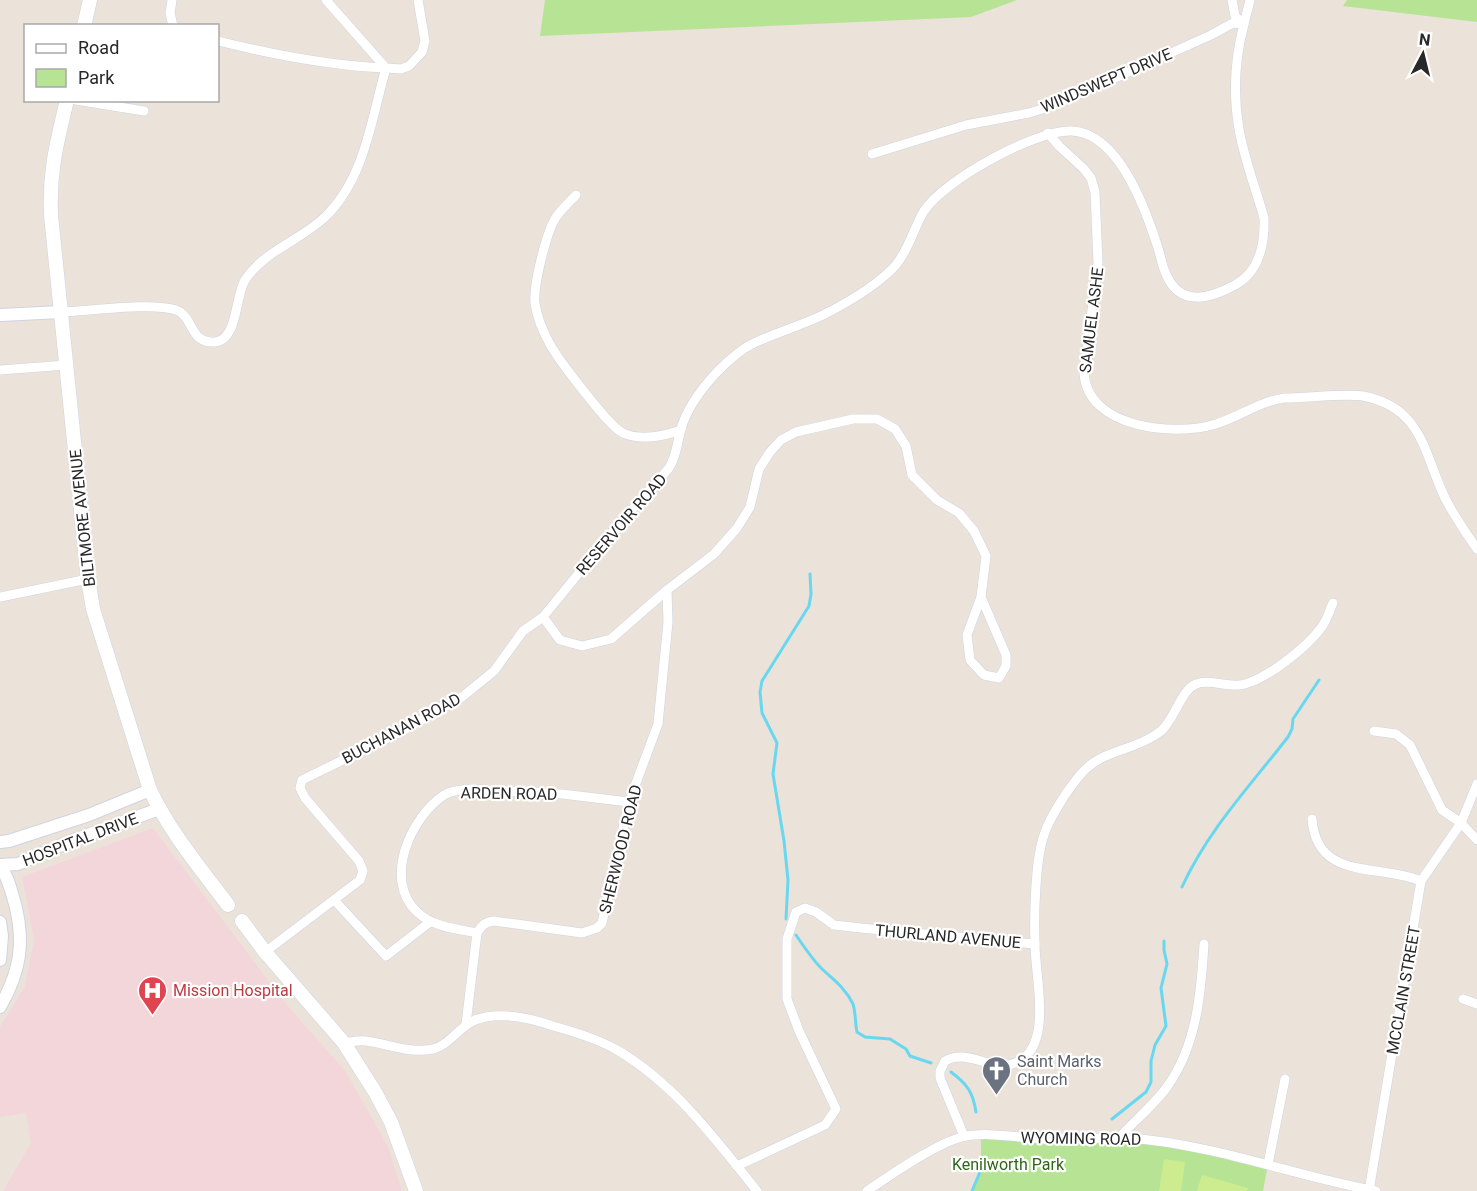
<svg xmlns="http://www.w3.org/2000/svg" width="1477" height="1191" font-family="Roboto,sans-serif">
<rect width="100%" height="100%" fill="#ebe2d9"/>
<polygon fill="#f3d6da" points="153,828 286,1004 346,1072 388,1147 402,1191 3,1191 31,1143 26,1113 0,1117 0,1027 25,986 34,939 22,877"/>
<g fill="#b6e494">
<polygon points="545,0 1017,0 971,17 540,36"/>
<polygon points="1347,0 1477,0 1477,22 1343,6"/>
<polygon points="981,1136 1119,1138 1268,1164 1263,1191 973,1191 981,1163"/>
</g>
<g fill="#ccec8f">
<polygon points="1164,1159 1185,1162 1181,1191 1159,1191"/>
<polygon points="1202,1175 1248,1188 1247,1191 1197,1191"/>
</g>
<g fill="none" stroke-linecap="round" stroke-linejoin="round">
<g stroke="#68d8f1" stroke-width="3">
<path d="M1182,887C1208,830 1250,786 1288,737L1292,729L1293,719L1319,680"/>
<polyline points="786,919 788,880 784,841 773,774 777,743 762,713 760,692 762,681 809,606 811,594 810,574"/>
<path d="M796,935C804,947 812,959 822,969C834,980 846,989 853,1004C856,1014 855,1023 857,1032L865,1037L890,1039L906,1049L910,1056L931,1063"/>
<path d="M951,1072C967,1084 973,1092 976,1112"/>
<polyline points="1112,1119 1146,1092 1151,1082 1151,1061 1155,1045 1166,1026 1161,988 1167,964 1164,950 1164,941"/>
<polyline points="972,1191 980,1172 981,1163"/>
</g>
<defs>
<g id="minor">
<polyline points="172,0 170,13 173,26"/>
<polyline points="326,0 386,68 401,69 409,66 422,52 425,41 418,0"/>
<polyline points="76,100 144,111"/>
<path d="M1048,133L1059,146L1084,169L1091,178L1095,192L1098,263L1084,373C1087,428 1174,437 1216,424C1239,417 1260,401 1285,398C1306,398 1344,393 1363,396C1423,408 1423,452 1445,498C1454,516 1466,533 1477,549"/>
<polyline points="872,154 966,125 1029,113 1055,105 1211,35 1233,23 1244,24 1250,0"/>
<path d="M576,195C569,203 560,210 555,219C546,234 533,286 535,303C537,319 543,332 551,346C559,360 610,428 623,433C641,441 664,436 681,430"/>
<path d="M61,312C89,311 152,302 176,310C194,316 189,344 215,342C238,340 235,296 245,280C264,251 299,241 324,218C365,179 371,120 386,68C331,66 271,54 218,41"/>
<polyline points="0,370 66,365"/>
<polyline points="0,597 88,579"/>
<polyline points="543,617 560,640 582,646 611,639 667,590 714,554 737,528 750,507 759,469 770,452 781,440 796,432 853,419 877,419 895,429 906,446 912,475 937,500 959,513 974,531 986,556 981,597 967,635 970,660 984,675 999,678 1006,666 1006,655 981,597"/>
<polyline points="1374,731 1396,734 1410,745 1442,810 1461,823 1477,840"/>
<path d="M1312,819C1317,882 1379,863 1421,881"/>
<polyline points="334,900 386,956 430,922"/>
<path d="M477,933C457,929 433,927 417,912C383,880 410,818 444,795C452,790 462,790 471,789L562,794L629,802"/>
<path d="M265,952L360,880L363,871L359,861L305,798L300,788L302,780L404,730L462,697L494,671L523,631L543,617L614,530L669,468C677,455 677,443 681,429C687,408 702,388 717,372C726,363 740,350 752,344C775,333 800,326 823,315C845,304 870,289 888,273C907,257 912,231 924,211C943,181 1036,129 1072,131C1119,133 1146,210 1158,248C1161,257 1162,266 1166,274C1180,308 1211,298 1235,285C1259,272 1265,244 1264,218C1256,189 1244,159 1239,129C1233,95 1235,58 1244,24L1235,16L1232,0"/>
<polyline points="1463,999 1477,1004"/>
<path d="M466,1024L477,933C482,925 485,922 494,921L582,933L597,928L602,923L629,802L658,724L668,622L667,590"/>
<path d="M344,1043C351,1042 359,1040 366,1041C390,1044 409,1054 433,1049C452,1045 460,1021 486,1017C508,1013 533,1019 553,1026C575,1032 598,1039 617,1050C675,1084 716,1140 757,1191"/>
<path d="M964,1136L940,1078V1071L945,1061C970,1046 997,1079 1024,1058C1051,1036 1035,975 1035,944C1034,917 1035,860 1044,835C1048,821 1057,808 1065,795C1072,786 1079,774 1088,767C1107,750 1138,749 1161,731C1175,719 1181,690 1196,684C1211,678 1229,689 1245,684C1268,678 1307,647 1321,628C1327,621 1329,611 1333,603"/>
<path d="M1119,1138C1134,1121 1154,1105 1167,1087C1197,1045 1201,993 1204,944"/>
<polyline points="1268,1164 1285,1079"/>
<polyline points="737,1166 825,1125 836,1109 799,1031 787,999 787,939 796,912 805,908 816,912 834,925 861,928 1035,944"/>
<path d="M867,1191C891,1175 935,1144 962,1137C986,1131 1019,1138 1044,1139C1079,1139 1114,1136 1149,1140C1226,1149 1300,1177 1376,1191"/>
<polyline points="1369,1191 1421,881 1461,823 1477,784"/>
</g>
<g id="tertiary">
<polyline points="0,315 61,312"/>
<polyline points="0,842 9,841 89,815 150,790"/>
<polyline points="0,865 18,864 66,843 159,809"/>
<path d="M0,865C8,877 11,890 15,904C25,943 20,972 0,1007"/>
<polyline points="0,922 2,936 0,960"/>
</g>
<g id="secondary">
<polyline points="84,26 90,0"/>
<path d="M67,100C57,142 49,171 51,215L88,579L93,609L150,790C170,832 200,868 228,905"/>
<polyline points="242,921 265,952 344,1043 375,1092 391,1122 416,1191"/>
</g>
</defs>
<use href="#minor" stroke="#cfd4e2" stroke-width="10"/>
<use href="#tertiary" stroke="#cfd4e2" stroke-width="14"/>
<use href="#secondary" stroke="#cfd4e2" stroke-width="15"/>
<use href="#minor" stroke="#fff" stroke-width="9"/>
<use href="#tertiary" stroke="#fff" stroke-width="12"/>
<use href="#secondary" stroke="#fff" stroke-width="14"/>
</g>
<defs>
<symbol id="hospital-pin" viewBox="-11 -11 22 30"><path d="M0 17L-7.5 6A9.5 9.5 0 1 1 7.5 6Z" fill="#e0444e" stroke="#fff"/><path d="M-5-5h3v3.5h4V-5h3V5h-3V1.5h-4V5h-3Z" fill="#fff"/></symbol>
<symbol id="church-pin" viewBox="-11 -11 22 30"><path d="M0 17L-7.5 6A9.5 9.5 0 1 1 7.5 6Z" fill="#6b7280" stroke="#fff"/><path d="M-1.2-6h2.4v3.5h3.3v2.4h-3.3V6h-2.4V-.1h-3.3v-2.4h3.3Z" fill="#fff"/></symbol>
</defs>
<g fill-rule="evenodd">
<use href="#hospital-pin" x="136" y="974" width="33" height="45"/>
<use href="#church-pin" x="980" y="1054" width="33" height="45"/>
</g>
<g text-anchor="middle" stroke-width="4.5" stroke-linejoin="round" paint-order="stroke">
<g font-size="16" fill="#282828" stroke="#fff">
<text transform="translate(1106 80) rotate(-23)" y="6">WINDSWEPT DRIVE</text>
<text transform="translate(1091 320) rotate(-83)" y="6">SAMUEL ASHE</text>
<text transform="translate(82 518) rotate(-96)" y="6">BILTMORE AVENUE</text>
<text transform="translate(621 524) rotate(-49)" y="6">RESERVOIR ROAD</text>
<text transform="translate(401 728) rotate(-28)" y="6">BUCHANAN ROAD</text>
<text transform="translate(509 793) rotate(1)" y="6">ARDEN ROAD</text>
<text transform="translate(80 839) rotate(-21)" y="6">HOSPITAL DRIVE</text>
<text transform="translate(620 849) rotate(-76)" y="6">SHERWOOD ROAD</text>
<text transform="translate(948 936) rotate(5)" y="6">THURLAND AVENUE</text>
<text transform="translate(1403 990) rotate(-80)" y="6">MCCLAIN STREET</text>
<text transform="translate(1081 1138) rotate(1)" y="6">WYOMING ROAD</text>
</g>
<g font-size="16" fill="#be3a42" stroke="#fff" text-anchor="start">
<text x="173" y="996">Mission Hospital</text>
</g>
<g font-size="16" fill="#5b616d" stroke="#fff" text-anchor="start">
<text x="1017" y="1067">Saint Marks<tspan x="1017" dy="18">Church</tspan></text>
</g>
<g font-size="16" fill="#2e6617" stroke="#fff">
<text x="1008" y="1170">Kenilworth Park</text>
</g>
</g>
<rect x="24" y="24" width="195" height="78" fill="#ffffff" stroke="#a9a9a9" stroke-width="1.5"/>
<rect x="36" y="44" width="30" height="9" fill="#ffffff" stroke="#a9a9a9" stroke-width="1.5"/>
<text x="78" y="54" font-size="18" fill="#282828">Road</text>
<rect x="36" y="69" width="30" height="18" fill="#b6e494" stroke="#a9a9a9" stroke-width="1.5"/>
<text x="78" y="84" font-size="18" fill="#282828">Park</text>
<g transform="translate(1423 54) rotate(7)" stroke="#ffffff" stroke-width="4.5" paint-order="stroke">
<path d="M0-4.5L10 22L0 15L-10 22Z" fill="#282828"/>
<text y="-9" font-size="16" font-weight="bold" text-anchor="middle" fill="#282828">N</text>
</g>
</svg>
